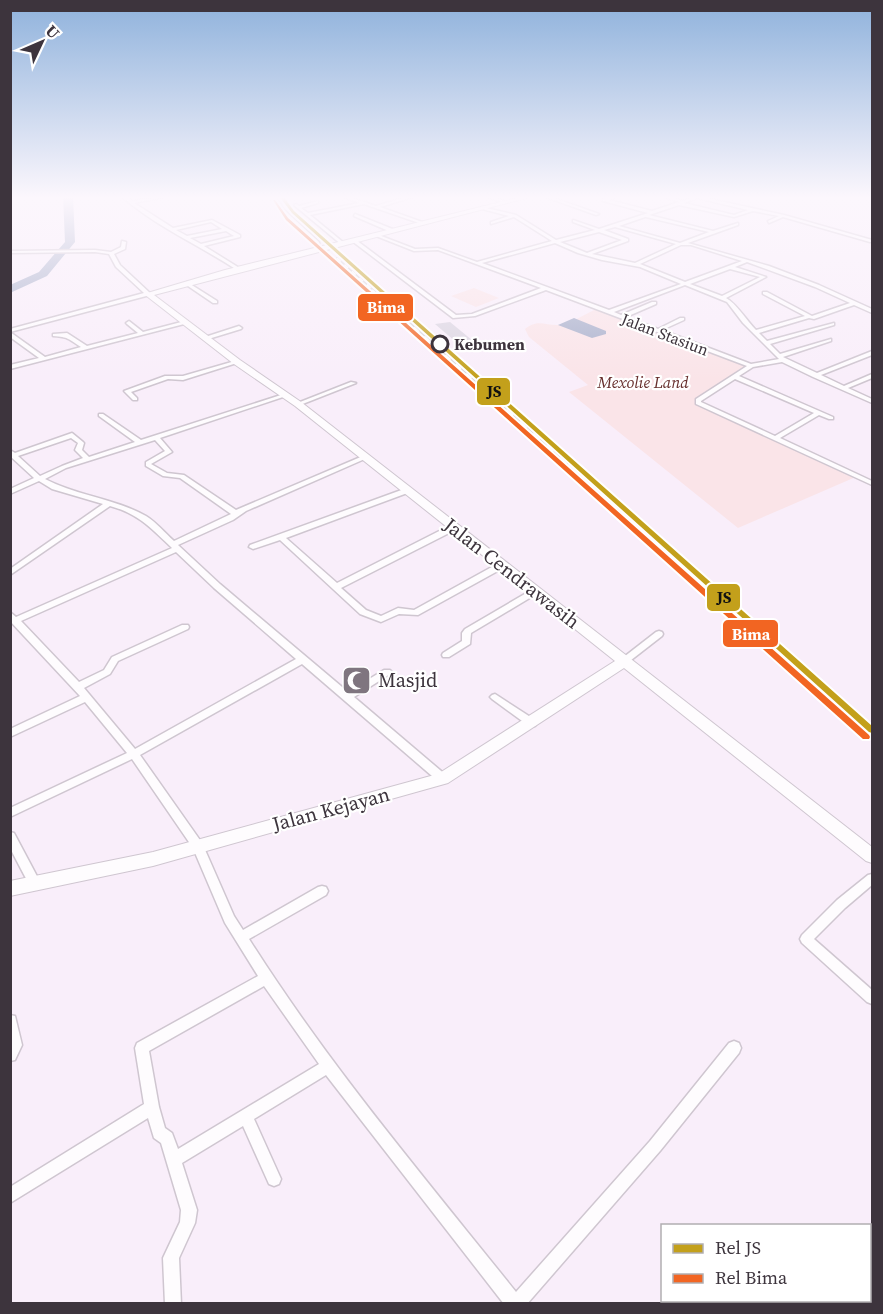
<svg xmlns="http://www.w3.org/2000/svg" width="883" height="1314" font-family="'Source Serif 4',serif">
<rect width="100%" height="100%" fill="#f9eefa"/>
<g fill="#fae4e8">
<polygon points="474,288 499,298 476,307 451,296"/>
<path d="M598,308L751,366L694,402L858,476L738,528L569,392L588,385L529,337L525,329C537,319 544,325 557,325C569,325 587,313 598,308Z"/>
</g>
<polygon fill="#a9b0cb" points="574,318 606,331 606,334 592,338 558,325"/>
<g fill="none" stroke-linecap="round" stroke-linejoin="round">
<polygon fill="#a9b0cb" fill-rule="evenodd" points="63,196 73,196 75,242 47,276 10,293 10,285 39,272 65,242"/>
</g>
<polygon fill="#dcd6e2" points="450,322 478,345 463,348 435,324"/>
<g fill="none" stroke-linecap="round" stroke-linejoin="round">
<defs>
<g id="minor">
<path d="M121,196H125L132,201L169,196L134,203L173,228L212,220L240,235V237L204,246L241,269L237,270C199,245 155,226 121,196ZM211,222L222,229L187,236L176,230ZM226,231L234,236L201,244L190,238Z"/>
<polygon points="271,196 275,196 283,209 319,242 320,251 316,251 315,243 280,211"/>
<polygon points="341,196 346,196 376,206 410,196 416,196 380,207 425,223 422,224 364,204 310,215 344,243 342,245 294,205 296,204 299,206 318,201 318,203 301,208 308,213 359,203"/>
<polygon points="484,196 489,196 508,202 505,203"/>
<polygon points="543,196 548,196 599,214 596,215"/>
<path d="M605,196H610L615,198L609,200L652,211L679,202L662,196H667L683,201L697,196L784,215L872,240V242H870L783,217L769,223L768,221L779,216L753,211L734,217L679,205L649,215L713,231L738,223V225L688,243L769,266L819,285L872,309V313L854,305L814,319L809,318L759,333L767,341L834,323V325L770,344L780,354L831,339V341L783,357L817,373L872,351V355L821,375L844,386L872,374V378L848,388L872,399V403L813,377L782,362L753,367L739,376L833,417V419H829L819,415L780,438L872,481V485L696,404V399L747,366L546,290L475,316L453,318L352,241L356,240L456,315L472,314L541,288L438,250L414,251L376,236V234L415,249L438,248L477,262L552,241L514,217L491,224V222L509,216L482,209V207L516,215L556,240L595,230L573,222V220L599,229L648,213L603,201V199L609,198ZM697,198L748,210L734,215L684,203ZM645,217H646L709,232L680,243L619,226ZM615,227L676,244L635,263L592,254L628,241V239L604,230ZM599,232L622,240L587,253L560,242ZM555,243L578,253L602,260L640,267L681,284L609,310L482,263ZM681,245H691L742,261L685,282L640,264ZM747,262L815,287L850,303L812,316L767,292H763V294L805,316L756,330C747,321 736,303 726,298L766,277L735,267ZM730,269L760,277L722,296L690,284ZM685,285L727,302L743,323L779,359L751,364L662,330L684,320V318H680L658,329L626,317L656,304V302H652L621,315L614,312ZM735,379L814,413L775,436L701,402V401Z"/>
<polygon points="355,214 395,230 395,231 391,232 354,216"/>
<polygon points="122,241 126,242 125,249 114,254 120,265 150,293 150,295 10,332 10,329 144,293 116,267 109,254 95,252 10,253 10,251 95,250 111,252 121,247"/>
<polygon points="187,282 217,301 217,303 213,303 185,284 185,283"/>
<path d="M129,321L143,332L185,321L188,323L10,369V365L39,358L10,337V332L45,357L81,347C68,339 69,337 53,336V334L67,333L87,346L138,333L127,324L126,323Z"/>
<polygon points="239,326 242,328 241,329 205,340 202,338"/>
<polygon points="235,361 240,362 183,380 168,379 131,392 137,398 137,400 133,400 124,391 165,376 183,376"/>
<polygon points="351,382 356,383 300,405 295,404"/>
<path d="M284,394L289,395L160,438L172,452L151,464L167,473L184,475L236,510L363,456H367V458L246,511L233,520L178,545L220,584L348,692L384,670H390L392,672L390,674L354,697L447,776L448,779L447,782L443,783L439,782L302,664L140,755L202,843L234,916L243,930L318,887L322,886L326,887L328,891L326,895L249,939C328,1064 424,1177 516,1292L650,1141L729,1043L734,1041L739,1043L741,1048L739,1053L660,1151L527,1304H504L326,1075L254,1119L281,1179L279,1184L274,1186L269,1184L243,1126L182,1163L197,1210L195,1223L179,1258L181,1304H165L163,1258L180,1222L181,1210L161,1143L154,1138L148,1118L10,1203V1187L144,1104L135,1048L137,1043L258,976L225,923L193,848L132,759L10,817V808L127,753L85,702L10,737V729L80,696L10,621V612L16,617L172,548C151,528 139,514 110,506L10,575V569L103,504L52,489L39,481L10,494V489L34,478L10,456V450L15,453L72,433L83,442L84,443L82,450L89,457L135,442L99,416V414H103L141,440ZM71,438L78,443L75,450L83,458L62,466L40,476L18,456ZM155,440L165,451L146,462V466L163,476L180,478L231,514L174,541C165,533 156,522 146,516C114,498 77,496 45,479L66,468ZM176,552L214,588L296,659L135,749L84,688L110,674L118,661L188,629L189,627L188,625H182L112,657L104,670L79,682L21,621ZM264,986L319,1064L178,1149L172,1133L165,1128L159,1107L149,1051Z"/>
<polygon points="407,488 411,490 410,492 286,538 337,583 451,525 457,525 457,529 341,588 366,610 381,616 398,608 414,610 499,563 505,563 506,565 505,567 418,615 399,614 381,622 360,614 280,540 253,549 249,547 250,545"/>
<polygon points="535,588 539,591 538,593 471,633 470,644 449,657 443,657 442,655 443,653 462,641 462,633 465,629"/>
<polygon points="659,631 662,632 663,634 662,636 626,664 620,664 618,662 620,660 656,632"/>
<polygon points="495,694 535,720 537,723 535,726 529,726 492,699 490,697 492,695"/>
<polygon points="10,832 14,833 39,880 41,884 39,888 35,889 31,888 10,848"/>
<polygon points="872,874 872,885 845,908 814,939 872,990 872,1004 867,1002 802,943 800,939 802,935 837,900 868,875"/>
<polygon points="10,1015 15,1016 22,1045 15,1060 10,1061"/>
</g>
<polygon id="secondary" points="525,196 534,196 154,295 240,360 301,402 872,847 872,863 866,861 624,668 448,783 153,866 10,896 10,881 153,852 438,774 615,661 295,406 234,364 144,294 225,270"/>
</defs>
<use href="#minor" stroke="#cfc6d0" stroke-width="3"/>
<use href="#secondary" stroke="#cfc6d0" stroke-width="2"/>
<use href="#minor" fill="#fefcfe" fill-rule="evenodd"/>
<use href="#secondary" fill="#fefcfe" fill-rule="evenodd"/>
<defs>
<polyline id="rail-far2" points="337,258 374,291"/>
<polyline id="rail-far1" points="372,290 508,411"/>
<polyline id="rail" points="506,410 566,464"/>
</defs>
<use href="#rail-far2" stroke="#dad7db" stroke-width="2"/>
<use href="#rail-far1" stroke="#dad7db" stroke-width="4"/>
<use href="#rail" stroke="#dad7db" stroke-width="4.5"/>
<use href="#rail-far2" stroke="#fff" stroke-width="1.5" stroke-dasharray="5" stroke-linecap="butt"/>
<use href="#rail-far1" stroke="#fff" stroke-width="2" stroke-dasharray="7" stroke-linecap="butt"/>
<use href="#rail" stroke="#fff" stroke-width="3" stroke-dasharray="9" stroke-linecap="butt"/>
<defs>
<polygon id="rail-1" points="279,196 283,196 294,211 872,726 872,733 869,732 292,213"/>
<polygon id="rail-2" points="273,200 275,200 288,218 869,735 870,737 869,739 863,739 286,220"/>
</defs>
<use href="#rail-1" stroke="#fff" stroke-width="4"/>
<use href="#rail-2" stroke="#fff" stroke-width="4"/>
<use href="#rail-1" fill="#c3a01b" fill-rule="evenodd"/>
<use href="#rail-2" fill="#f26522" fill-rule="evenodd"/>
</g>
<linearGradient id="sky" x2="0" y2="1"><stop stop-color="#8fb2dc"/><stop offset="0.52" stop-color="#fcf7fd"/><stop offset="1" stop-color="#fcf7fd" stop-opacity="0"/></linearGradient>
<rect width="883" height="380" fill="url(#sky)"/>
<defs>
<symbol id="mosque-square" viewBox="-11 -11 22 22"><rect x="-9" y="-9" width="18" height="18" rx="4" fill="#7f757f" stroke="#fff"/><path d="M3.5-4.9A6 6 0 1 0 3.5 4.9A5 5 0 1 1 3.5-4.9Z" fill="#fff"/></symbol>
</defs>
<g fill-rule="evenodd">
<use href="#mosque-square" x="340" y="664" width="33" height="33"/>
</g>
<circle fill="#fff" stroke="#3d343d" stroke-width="3" cx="440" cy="344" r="8"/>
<g text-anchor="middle" stroke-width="4.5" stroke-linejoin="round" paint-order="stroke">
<g font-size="16" fill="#3d343d" stroke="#fff">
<text transform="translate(665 334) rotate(21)" y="6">Jalan Stasiun</text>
</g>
<g font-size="16" font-weight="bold" fill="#3d343d" stroke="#fff" text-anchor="start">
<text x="454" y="350">Kebumen</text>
</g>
<g font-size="16" font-style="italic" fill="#662e2c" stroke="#fff">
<text x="643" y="388">Mexolie Land</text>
</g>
<g font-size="20" fill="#3d343d" stroke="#fff">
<text transform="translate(512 573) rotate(38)" y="7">Jalan Cendrawasih</text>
<text transform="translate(331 809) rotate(-15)" y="7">Jalan Kejayan</text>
</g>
<g font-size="20" fill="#3d343d" stroke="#fff" text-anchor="start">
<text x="378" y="687">Masjid</text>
</g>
</g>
<g stroke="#fff" stroke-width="2">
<rect x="357" y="293" width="57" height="29" rx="6" fill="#f26522"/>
<rect x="476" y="377" width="35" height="29" rx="6" fill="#c3a01b"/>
<rect x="706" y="583" width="35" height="29" rx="6" fill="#c3a01b"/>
<rect x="722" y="619" width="57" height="29" rx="6" fill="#f26522"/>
</g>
<g font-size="16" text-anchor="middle" font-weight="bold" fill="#fff">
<text x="386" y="313">Bima</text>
<text x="751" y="640">Bima</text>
</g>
<g font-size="16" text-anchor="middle" font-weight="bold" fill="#111">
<text x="494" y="397">JS</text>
<text x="724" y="603">JS</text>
</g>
<rect width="883" height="1314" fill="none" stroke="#3d343d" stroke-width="24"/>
<rect x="661" y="1224" width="210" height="78" fill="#ffffff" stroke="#b1aeb1" stroke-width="1.5"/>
<rect x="673" y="1244" width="30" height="9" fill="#c3a01b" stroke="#b1aeb1" stroke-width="1.5"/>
<text x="715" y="1254" font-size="18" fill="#3d343d">Rel JS</text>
<rect x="673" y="1274" width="30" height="9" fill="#f26522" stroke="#b1aeb1" stroke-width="1.5"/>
<text x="715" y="1284" font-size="18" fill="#3d343d">Rel Bima</text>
<g transform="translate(42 42) rotate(46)" stroke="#ffffff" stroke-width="4.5" paint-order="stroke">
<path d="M0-4.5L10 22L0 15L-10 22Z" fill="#3d343d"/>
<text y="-9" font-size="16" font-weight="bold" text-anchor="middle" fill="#3d343d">U</text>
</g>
</svg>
